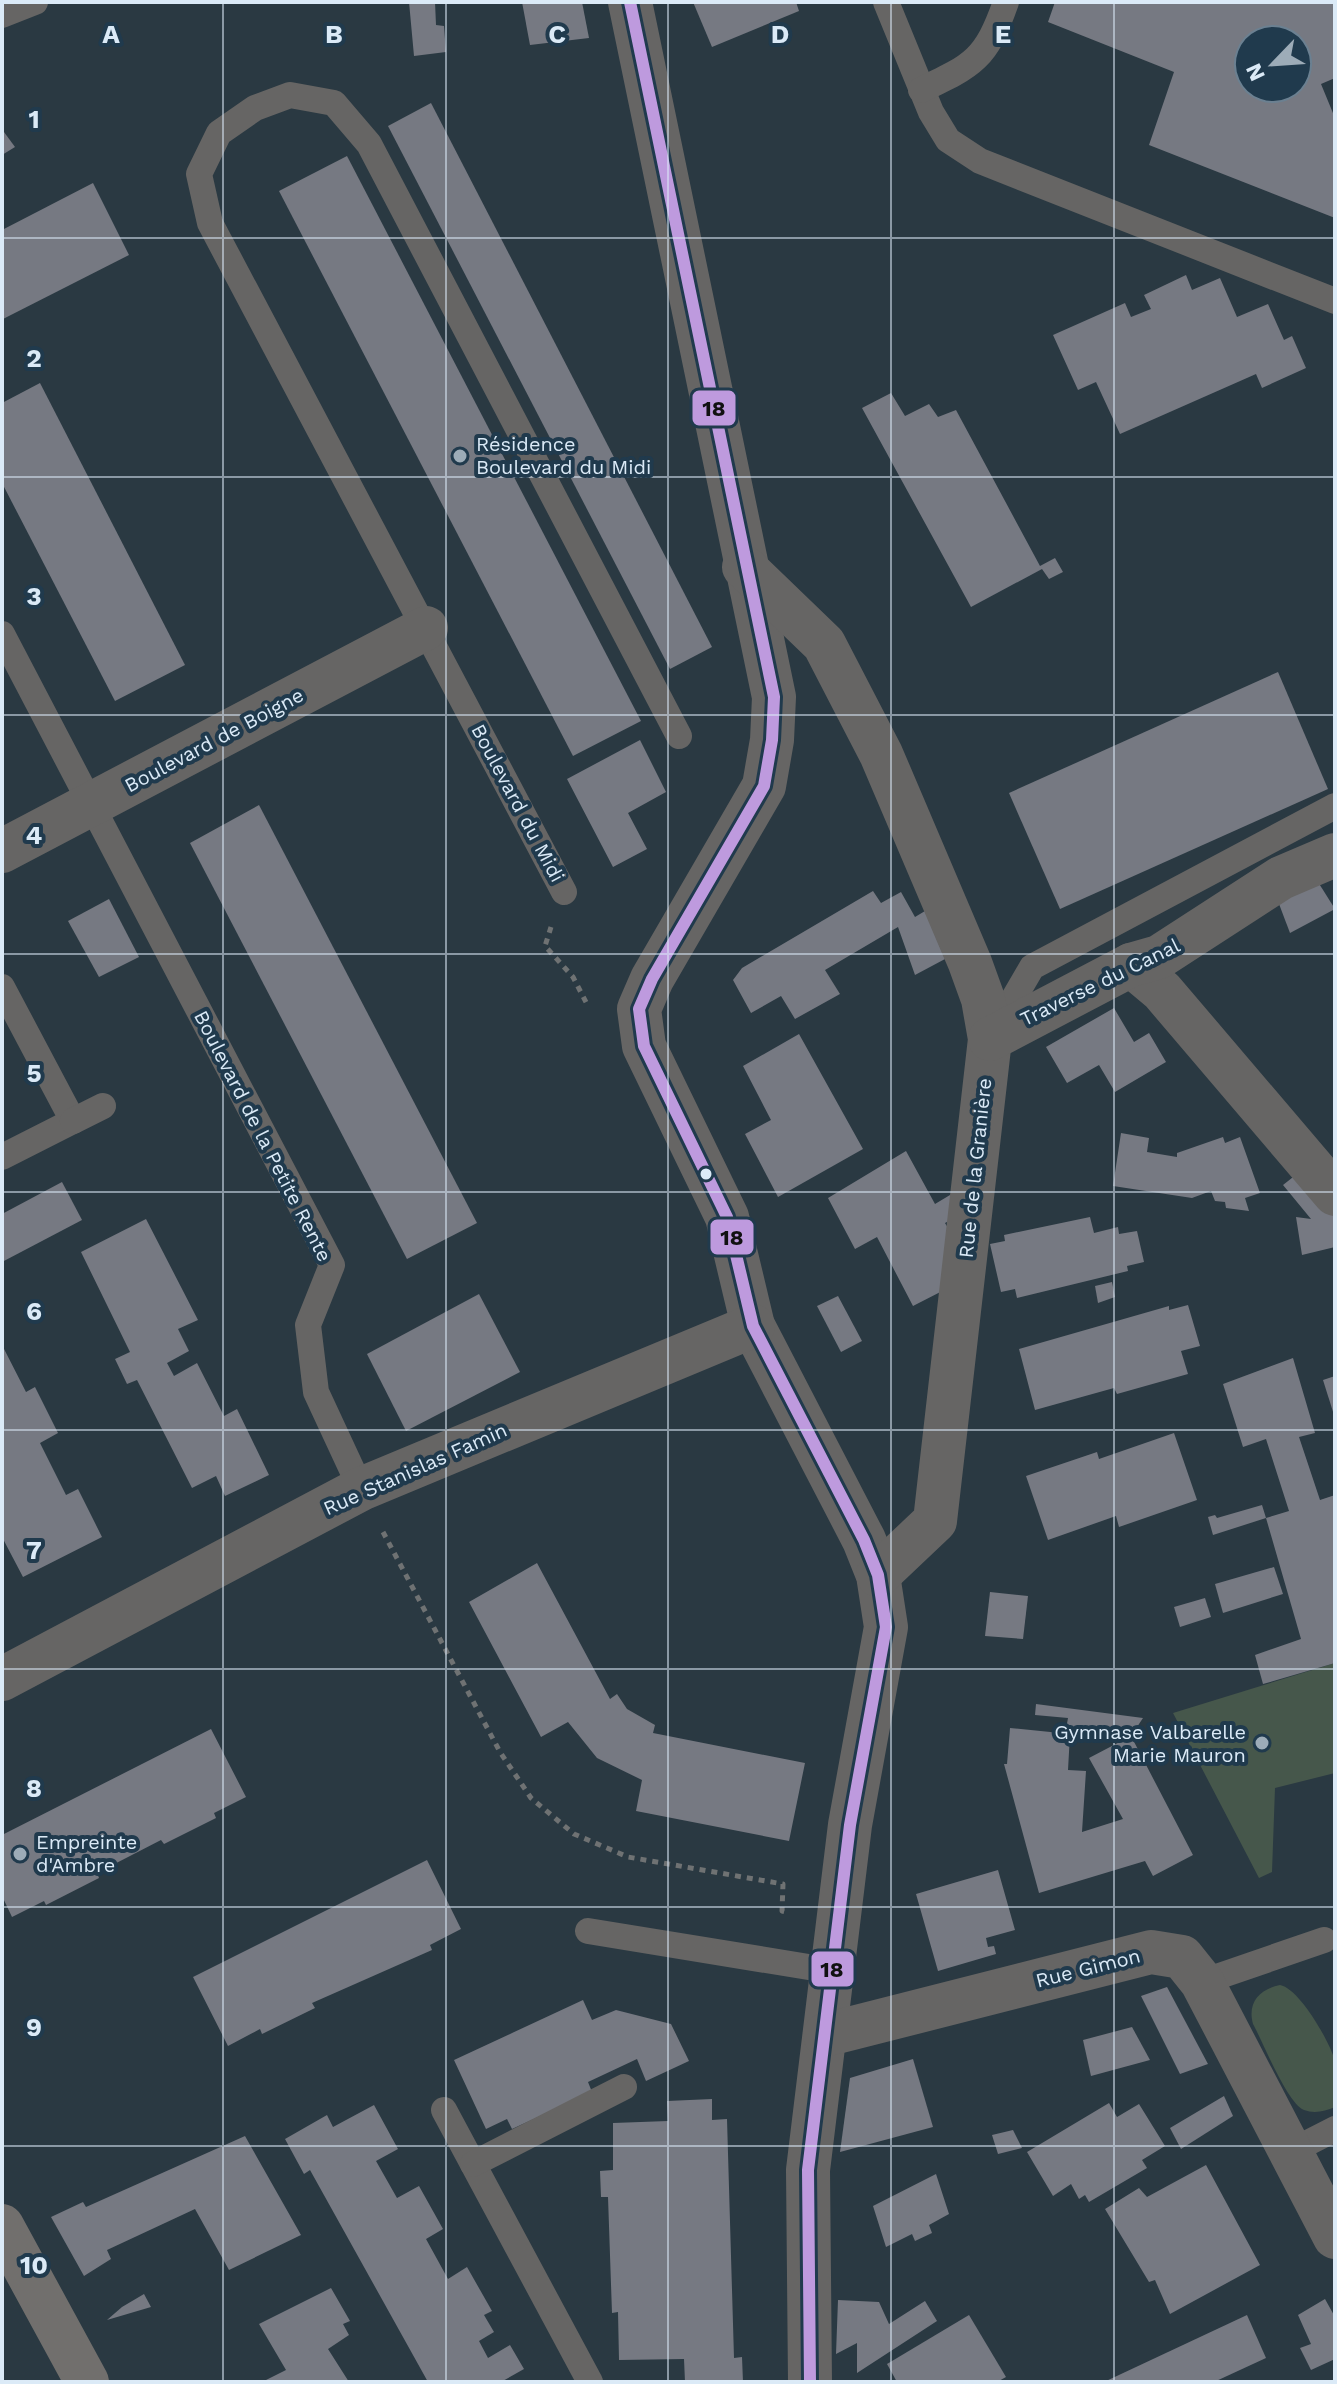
<svg xmlns="http://www.w3.org/2000/svg" width="1337" height="2384" font-family="'Work Sans',sans-serif">
<rect width="100%" height="100%" fill="#2a3942"/>
<g fill="#46574b">
<polygon points="1335,1663 1335,1773 1275,1788 1272,1872 1259,1878 1173,1713"/>
<path d="M1280,1985C1299,1988 1330,2042 1335,2061C1337,2074 1335,2093 1335,2107C1325,2111 1315,2114 1304,2110C1287,2103 1263,2042 1253,2024C1247,2002 1260,1989 1280,1985Z"/>
</g>
<g fill="#767982" fill-rule="evenodd">
<polygon points="409,2 435,2 436,25 444,26 446,52 414,56"/>
<polygon points="522,2 582,2 589,38 530,45"/>
<polygon points="693,2 796,2 799,11 712,47"/>
<path d="M1055,2H1335V78L1321,84L1335,118V218L1149,145L1174,72L1048,22ZM1249,40H1297V88H1249Z"/>
<polygon points="431,103 712,647 670,669 388,126"/>
<polygon points="4,132 15,147 2,155 2,133"/>
<polygon points="347,156 641,721 573,756 279,191"/>
<polygon points="93,183 129,255 3,319 2,230"/>
<polygon points="1186,275 1192,290 1220,278 1237,317 1268,304 1284,340 1292,336 1306,368 1262,388 1256,374 1120,434 1096,382 1078,390 1053,335 1125,303 1131,317 1151,309 1144,295"/>
<polygon points="40,383 185,665 115,701 2,483 2,403"/>
<polygon points="891,393 905,416 929,404 938,417 956,410 1040,566 1055,558 1063,572 1049,579 1042,569 971,607 862,408"/>
<polygon points="1278,672 1328,789 1060,909 1009,793"/>
<polygon points="640,740 666,792 628,813 647,849 613,867 567,779"/>
<polygon points="259,805 477,1223 407,1259 190,843"/>
<polygon points="1318,882 1335,909 1290,933 1276,896"/>
<polygon points="873,891 881,903 901,892 915,917 925,911 945,959 915,975 898,927 825,970 840,994 795,1019 781,996 751,1013 733,980 742,968"/>
<polygon points="109,899 139,957 99,977 68,921"/>
<polygon points="1114,1008 1134,1042 1149,1033 1166,1062 1115,1092 1099,1065 1067,1083 1046,1047"/>
<polygon points="799,1034 863,1149 778,1197 745,1134 771,1120 743,1066"/>
<polygon points="1121,1133 1149,1138 1147,1152 1177,1157 1177,1153 1223,1137 1225,1143 1240,1137 1260,1193 1245,1198 1249,1211 1226,1208 1225,1202 1215,1201 1211,1191 1192,1198 1113,1186"/>
<polygon points="906,1151 935,1204 960,1189 958,1216 945,1223 955,1240 954,1285 913,1306 877,1237 855,1249 828,1198"/>
<polygon points="1302,1170 1335,1211 1335,1247 1302,1255 1296,1217 1311,1219 1283,1185"/>
<polygon points="62,1182 82,1220 2,1262 2,1214"/>
<polygon points="1090,1217 1094,1233 1118,1227 1119,1234 1137,1231 1144,1262 1127,1266 1128,1271 1017,1298 1015,1289 1001,1292 990,1244 1005,1241 1004,1235"/>
<polygon points="146,1219 198,1320 178,1329 189,1351 167,1363 174,1376 197,1363 224,1416 237,1409 269,1475 225,1496 216,1476 192,1488 137,1380 127,1384 115,1359 130,1352 81,1252"/>
<polygon points="1112,1282 1115,1297 1098,1303 1095,1286"/>
<polygon points="479,1294 520,1372 406,1431 367,1354"/>
<polygon points="838,1296 862,1341 841,1352 817,1306"/>
<polygon points="1188,1305 1200,1346 1181,1351 1188,1374 1117,1394 1114,1388 1035,1410 1019,1349 1169,1306 1169,1310"/>
<polygon points="2,1345 26,1392 35,1387 58,1433 40,1443 66,1495 78,1489 102,1537 23,1577 2,1537"/>
<polygon points="1293,1358 1315,1433 1299,1437 1320,1500 1335,1495 1335,1663 1263,1684 1255,1655 1301,1639 1266,1518 1289,1511 1266,1439 1243,1447 1223,1384"/>
<polygon points="1335,1376 1335,1415 1334,1415 1323,1380"/>
<polygon points="1174,1433 1197,1500 1119,1527 1116,1516 1048,1540 1026,1476 1097,1452 1099,1459"/>
<polygon points="1262,1505 1266,1518 1213,1535 1208,1517 1215,1515 1217,1518"/>
<polygon points="537,1563 610,1699 617,1694 627,1709 655,1725 653,1733 805,1763 789,1841 636,1811 642,1780 597,1758 568,1722 541,1737 469,1602"/>
<polygon points="1274,1567 1283,1594 1223,1613 1215,1584"/>
<polygon points="990,1592 1028,1596 1023,1639 985,1636"/>
<polygon points="1205,1598 1211,1617 1180,1627 1174,1607"/>
<polygon points="1036,1704 1143,1718 1131,1736 1193,1855 1153,1876 1145,1861 1039,1893 1004,1764 1007,1764 1010,1728 1070,1734 1068,1770 1086,1771 1082,1832 1123,1819 1089,1758 1131,1736 1066,1729 1068,1718 1035,1715"/>
<polygon points="211,1729 246,1797 214,1813 216,1818 164,1844 161,1840 97,1873 99,1878 46,1905 44,1901 12,1917 2,1896 2,1835"/>
<polygon points="427,1860 461,1929 430,1945 432,1950 312,2003 315,2008 262,2034 260,2029 228,2046 193,1977"/>
<polygon points="998,1870 1015,1930 986,1938 988,1947 994,1946 996,1954 938,1971 916,1894"/>
<polygon points="1167,1987 1208,2064 1180,2074 1141,1996"/>
<polygon points="583,2000 592,2020 616,2010 671,2024 689,2061 646,2081 637,2059 588,2082 592,2092 512,2129 507,2119 486,2129 454,2060"/>
<polygon points="1132,2027 1150,2060 1091,2076 1083,2040"/>
<polygon points="913,2059 933,2127 840,2152 850,2078"/>
<polygon points="1224,2096 1233,2116 1181,2149 1170,2128"/>
<polygon points="712,2099 712,2120 727,2119 734,2358 742,2357 743,2382 685,2382 684,2359 619,2360 618,2312 612,2313 608,2197 601,2197 600,2171 613,2170 613,2123 668,2121 667,2101"/>
<polygon points="1109,2103 1117,2117 1139,2104 1165,2146 1142,2160 1147,2168 1089,2202 1085,2195 1079,2199 1071,2184 1053,2196 1027,2152"/>
<polygon points="374,2105 398,2149 376,2161 397,2198 419,2186 443,2229 426,2239 448,2279 467,2267 492,2311 484,2315 494,2332 479,2341 488,2358 510,2345 524,2369 501,2382 428,2382 310,2170 304,2174 285,2139 327,2115 333,2127"/>
<polygon points="1013,2130 1022,2148 998,2154 992,2135"/>
<polygon points="245,2136 301,2235 229,2270 195,2209 107,2250 111,2259 84,2276 51,2217 83,2202 86,2207"/>
<polygon points="1206,2165 1260,2265 1170,2314 1155,2280 1149,2282 1105,2209 1139,2188 1147,2197"/>
<polygon points="936,2174 949,2214 929,2225 932,2233 915,2241 912,2234 886,2247 873,2206"/>
<polygon points="331,2288 350,2321 343,2324 349,2335 328,2349 349,2382 262,2382 286,2370 259,2324"/>
<polygon points="144,2294 151,2307 107,2320 122,2307"/>
<polygon points="1325,2299 1335,2317 1335,2359 1311,2370 1300,2348 1311,2344 1298,2315"/>
<polygon points="838,2300 879,2302 889,2324 925,2301 937,2321 857,2373 857,2343 836,2354"/>
<polygon points="969,2315 1006,2377 997,2382 897,2382 887,2364"/>
<polygon points="1247,2315 1266,2358 1214,2382 1104,2382"/>
</g>
<g fill="none" stroke-linecap="round" stroke-linejoin="round">
<g stroke="#6f7273" stroke-width="5" stroke-dasharray="6 6" stroke-linecap="butt">
<polyline points="551,927 545,946 573,977 588,1006"/>
<polyline points="383,1532 500,1752 531,1798 574,1834 628,1857 783,1884 782,1911 790,1913"/>
</g>
<g stroke="#666564" stroke-width="26">
<polyline points="886,2 931,112 948,140 980,161 1335,301"/>
<polyline points="2,15 35,2"/>
<path d="M921,90C974,65 986,59 1006,2"/>
<polyline points="2,634 332,1265 308,1325 316,1392 361,1489"/>
<polyline points="564,892 210,223 199,174 219,133 255,108 290,95 334,103 369,144 679,736"/>
<polyline points="2,987 73,1121 2,1157"/>
<polyline points="993,1034 1032,967 1335,806"/>
<polyline points="73,1121 103,1106"/>
<polyline points="588,1931 833,1971"/>
<polyline points="1202,1982 1324,1940"/>
<polyline points="444,2110 590,2382"/>
<polyline points="1290,2152 1335,2129"/>
<polyline points="473,2164 624,2087"/>
</g>
<g stroke="#666564" stroke-width="44">
<polyline points="630,2 774,697 772,740 764,786 652,979 639,1009 644,1046 727,1217 753,1326 864,1540 878,1575 886,1627 850,1825 808,2170 810,2382"/>
<polyline points="744,567 824,644 881,754 970,963 983,999 990,1039 935,1521 878,1575"/>
<polyline points="2,851 426,628"/>
<polyline points="1131,965 1162,991 1335,1194"/>
<polyline points="990,1039 1131,965 1159,957 1281,878 1335,855"/>
<polyline points="2,1679 361,1489 753,1326"/>
<polyline points="825,2035 1151,1952 1182,1957 1202,1982 1335,2237"/>
</g>
<polyline stroke="#716f6d" stroke-width="44" points="2,2226 87,2382"/>
<defs>
<polyline id="bus-1" points="630,2 774,697 772,740 764,786 652,979 639,1009 644,1046 727,1217 753,1326 864,1540 878,1575 886,1627 850,1825 808,2170 810,2382"/>
</defs>
<use href="#bus-1" stroke="#203a4d" stroke-width="18"/>
<use href="#bus-1" stroke="#be9ade" stroke-width="12"/>
</g>
<path fill="none" stroke="#dbeaf7" stroke-width="2" stroke-opacity="0.55" d="M223,2V2382M446,2V2382M668,2V2382M891,2V2382M1114,2V2382M2,238H1335M2,477H1335M2,715H1335M2,954H1335M2,1192H1335M2,1430H1335M2,1669H1335M2,1907H1335M2,2146H1335"/>
<g fill="#9dacb8" stroke="#203a4d" stroke-width="3">
<circle cx="460" cy="456" r="8"/>
<circle cx="1262" cy="1743" r="8"/>
<circle cx="20" cy="1854" r="8"/>
</g>
<circle fill="#dbeaf7" stroke="#203a4d" stroke-width="3" cx="706" cy="1174" r="7"/>
<g text-anchor="middle" stroke-width="8" stroke-linejoin="round" paint-order="stroke">
<g font-size="20" fill="#dbeaf7" stroke="#203a4d" text-anchor="start">
<text x="476" y="451">Résidence<tspan x="476" dy="23">Boulevard du Midi</tspan></text>
<text x="1246" y="1739" text-anchor="end">Gymnase Valbarelle<tspan x="1246" dy="23">Marie Mauron</tspan></text>
<text x="36" y="1849">Empreinte<tspan x="36" dy="23">d'Ambre</tspan></text>
</g>
<g font-size="20" fill="#dbeaf7" stroke="#203a4d">
<text transform="translate(214 740) rotate(-28)" y="7">Boulevard de Boigne</text>
<text transform="translate(518 803) rotate(62)" y="7">Boulevard du Midi</text>
<text transform="translate(1100 982) rotate(-26)" y="7">Traverse du Canal</text>
<text transform="translate(263 1136) rotate(63)" y="7">Boulevard de la Petite Rente</text>
<text transform="translate(975 1168) rotate(-84)" y="7">Rue de la Granière</text>
<text transform="translate(415 1469) rotate(-24)" y="7">Rue Stanislas Famin</text>
<text transform="translate(1088 1968) rotate(-14)" y="7">Rue Gimon</text>
</g>
</g>
<g font-size="26" text-anchor="middle" font-weight="bold" fill="#dbeaf7" stroke="#203a4d" stroke-width="8" stroke-linejoin="round" paint-order="stroke">
<text x="111" y="43">A</text>
<text x="334" y="43">B</text>
<text x="557" y="43">C</text>
<text x="780" y="43">D</text>
<text x="1003" y="43">E</text>
<text x="34" y="128">1</text>
<text x="34" y="367">2</text>
<text x="34" y="605">3</text>
<text x="34" y="844">4</text>
<text x="34" y="1082">5</text>
<text x="34" y="1320">6</text>
<text x="34" y="1559">7</text>
<text x="34" y="1797">8</text>
<text x="34" y="2036">9</text>
<text x="34" y="2274">10</text>
</g>
<g stroke="#203a4d" stroke-width="3">
<rect x="691" y="389" width="46" height="38" rx="8" fill="#be9ade"/>
<rect x="709" y="1218" width="46" height="38" rx="8" fill="#be9ade"/>
<rect x="810" y="1950" width="45" height="38" rx="8" fill="#be9ade"/>
</g>
<g font-size="22" text-anchor="middle" font-weight="bold" fill="#111">
<text x="714" y="416">18</text>
<text x="732" y="1245">18</text>
<text x="832" y="1977">18</text>
</g>
<rect width="1337" height="2384" fill="none" stroke="#dbeaf7" stroke-width="8"/>
<g transform="translate(1273 64) rotate(245)"><circle r="38" fill="#203a4d" stroke="#6b8091" stroke-width="2"/>
<path d="M0-6L14 30L0 20L-14 30Z" fill="#9dacb8"/>
<text y="-12" font-size="22" font-weight="bold" text-anchor="middle" fill="#dbeaf7">N</text>
</g>
</svg>
